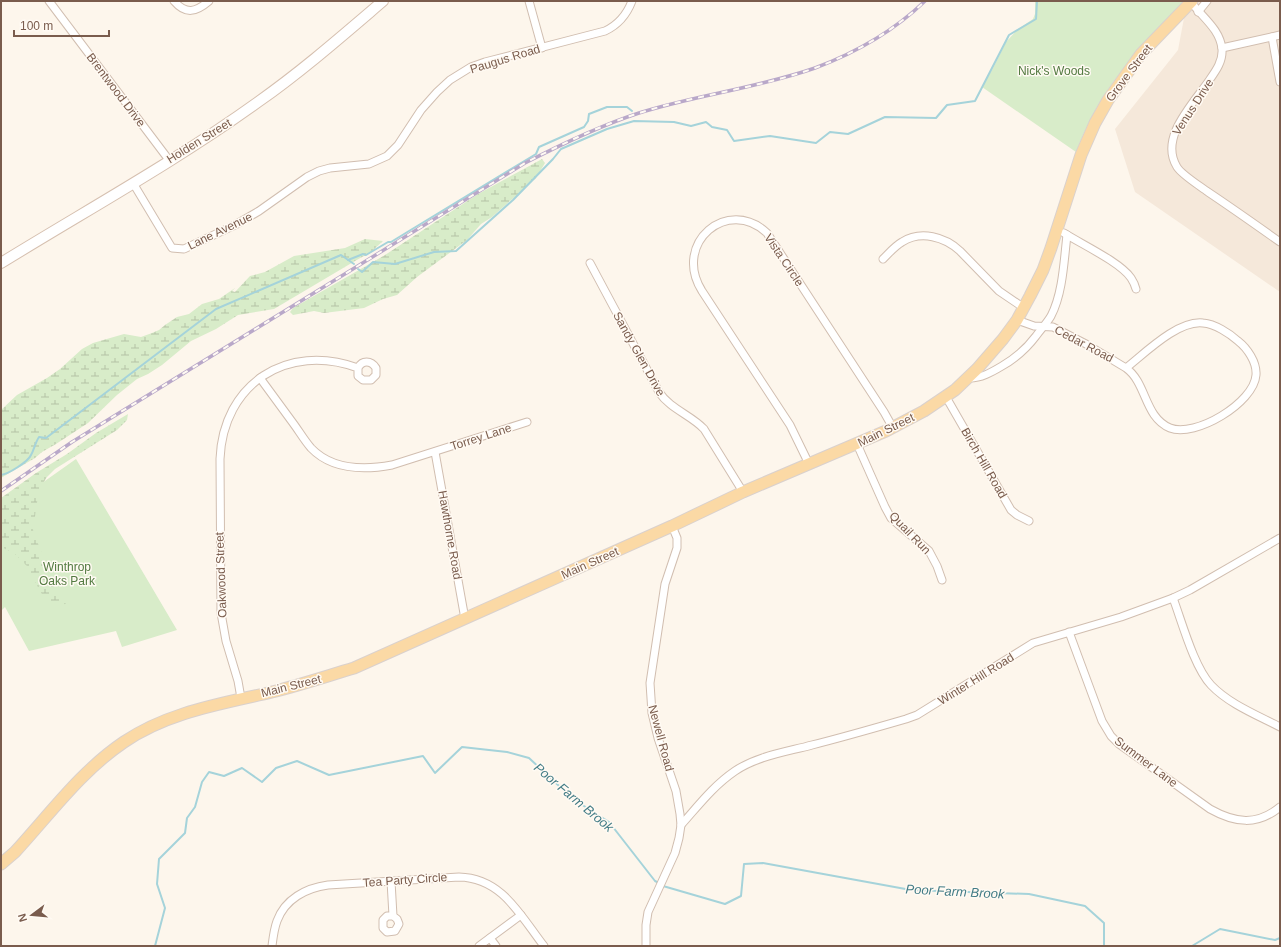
<svg xmlns="http://www.w3.org/2000/svg" width="1281" height="947" font-family="Arial,sans-serif">
<defs>
<pattern id="wetland-marsh" width="20" height="14" patternUnits="userSpaceOnUse"><rect width="20" height="14" fill="#d8ecc9"/><path d="M1 5h8M5 5V1M11 12h8M15 12V8" fill="none" stroke="#b4c2a5"/></pattern>
</defs>
<rect width="100%" height="100%" fill="#fdf6ec"/>
<polygon fill="#f5e8da" points="1199,1 1280,1 1280,292 1135,192 1115,129 1178,50 1184,18"/>
<g fill="#d8ecc9">
<path d="M1035,1H1185C1157,31 1127,60 1105,94C1093,112 1084,132 1076,152L982,87L992,70L1006,42L1018,29L1033,19L1035,14Z"/>
<polygon points="76,459 177,630 122,647 116,631 29,651 5,607 1,611 1,512"/>
</g>
<g fill="url(#wetland-marsh)">
<polygon points="542,159 545,163 536,178 492,217 481,224 467,240 417,277 397,295 383,299 364,308 324,313 314,311 293,315 290,312 293,308 385,255 478,194"/>
<polygon points="365,239 383,241 371,252 355,261 274,309 238,315 216,329 191,341 162,365 148,374 137,379 117,395 88,423 56,444 42,452 35,458 1,478 1,410 17,395 47,378 60,369 82,349 93,343 124,334 141,337 152,333 159,330 165,325 177,317 189,314 202,304 219,299 235,288 232,291 235,292 250,276 265,272 294,256 345,248"/>
<polygon points="128,414 127,420 117,430 55,469 47,477 41,486 38,496 33,530 40,549 51,574 55,589 67,603 60,606 52,602 41,593 27,566 14,553 1,547 1,498 36,473 67,454 96,433"/>
</g>
<g fill="none" stroke-linecap="round" stroke-linejoin="round">
<g stroke="#a5d3da" stroke-width="2">
<polyline points="348,260 363,254 366,255 388,242 391,242 409,231 536,154 539,147 584,127 588,121 589,114 607,107 627,107 632,111"/>
<polyline points="358,269 362,272 373,262 395,264 434,252 456,251 513,200 553,159 561,149 607,129 634,121 674,122 691,126 706,122 712,127 727,130 734,141 770,136 816,143 830,132 848,134 885,117 936,118 947,105 975,101 1009,35 1036,19 1037,1"/>
<path d="M1,475C8,474 28,462 31,455C34,450 35,443 39,437L46,438L216,309L341,255L354,264"/>
<polyline points="663,886 725,904 741,896 744,864 763,863 911,890 1029,894 1085,906 1104,923 1104,946"/>
<polyline points="155,946 165,908 157,884 159,859 185,833 187,818 195,807 202,782 209,772 224,776 242,768 262,782 276,768 297,761 329,775 423,756 435,773 462,747 507,752 529,758 573,799 609,822 655,881 659,883"/>
<polyline points="1192,946 1220,929 1275,940 1280,938"/>
</g>
<defs>
<g id="minor">
<polyline points="49,1 169,160"/>
<path d="M174,1C186,15 196,12 209,1"/>
<polyline points="529,1 542,48"/>
<path d="M1191,2C1202,17 1220,29 1222,49C1223,62 1215,72 1208,82C1192,105 1159,138 1177,167C1182,175 1200,186 1208,192C1232,208 1256,225 1280,242"/>
<polyline points="1198,12 1207,1"/>
<polyline points="1272,37 1280,82"/>
<polyline points="1222,48 1280,35"/>
<path d="M133,183L172,248L184,249L235,225L259,211L307,177L319,171L330,168L369,164L387,156L398,145L421,110L437,92L450,80L471,67L485,62L605,31C618,25 627,14 632,1"/>
<path d="M1064,233C1081,244 1120,262 1131,278C1133,281 1135,285 1136,289"/>
<path d="M883,259C889,253 895,246 902,242C921,230 945,237 960,251L999,291L1024,308"/>
<path d="M590,263L659,392C670,409 691,415 704,429L743,492"/>
<path d="M1017,320L1034,326L1053,327L1086,344L1126,368C1145,353 1178,320 1203,323C1215,324 1229,333 1238,341C1247,348 1257,362 1256,375C1254,403 1195,438 1170,428C1144,417 1147,383 1126,368"/>
<path d="M260,378C271,393 282,408 293,423C299,431 304,440 311,448C332,470 365,470 392,465L527,422"/>
<path d="M968,378C980,379 992,372 1002,366C1016,358 1027,348 1036,336C1041,329 1047,323 1051,316C1063,293 1064,260 1067,235"/>
<polyline points="946,397 1011,510 1017,515 1029,521"/>
<polyline points="857,444 885,507 891,518 929,551 937,566 942,580"/>
<polyline points="435,452 465,619"/>
<path d="M809,464L790,425L702,291C672,243 728,196 767,233L884,412L893,428"/>
<path d="M1173,598C1182,622 1194,667 1211,685C1229,704 1257,715 1280,727"/>
<path d="M1069,632L1102,721L1111,736L1119,744L1210,809C1235,823 1257,826 1280,807"/>
<path d="M241,698L238,681L226,641L221,613L220,459C223,384 287,342 358,368V376L363,380H371L376,375V368C371,360 362,360 358,368"/>
<path d="M681,825C698,806 713,786 735,771C757,756 786,752 812,745C844,737 875,728 906,719L917,715L1033,643L1121,617L1173,598L1190,590L1280,538"/>
<polyline points="391,881 393,916 397,919 399,924 395,931 387,932 383,928 383,920 387,916 393,916"/>
<polyline points="490,938 496,946"/>
<path d="M272,946C273,938 274,929 277,921C285,899 306,888 328,885L459,877C502,878 520,915 544,946"/>
<polyline points="479,946 521,915"/>
<polyline points="646,946 646,925 648,912 675,853 679,838 681,825 680,814 676,791 658,738 652,713 650,683 665,584 677,548 677,538 672,526"/>
</g>
<path id="secondary" d="M1,263C87,210 176,161 258,102C302,71 342,36 383,1"/>
<path id="primary" d="M1,864L15,852C50,814 81,771 124,742C168,712 221,704 272,692C300,685 327,676 354,668L672,526L743,492L886,431L924,411L955,390L977,369L1003,339L1017,320L1030,296L1043,270L1051,248L1081,155L1095,123L1108,100L1141,54L1192,1"/>
</defs>
<use href="#minor" stroke="#d1beb0" stroke-width="9"/>
<use href="#secondary" stroke="#d6c0b0" stroke-width="12"/>
<use href="#primary" stroke="#dad1cd" stroke-width="13"/>
<use href="#minor" stroke="#fff" stroke-width="7"/>
<use href="#secondary" stroke="#fff" stroke-width="10"/>
<use href="#primary" stroke="#fbd9a5" stroke-width="11"/>
<defs>
<path id="rail" d="M1,491L72,442L525,163C562,144 599,126 639,113C696,95 758,88 815,68C855,53 894,31 925,1"/>
</defs>
<use href="#rail" stroke="#b9a8c9" stroke-width="3.5"/>
<use href="#rail" stroke="#fffaf3" stroke-width="2" stroke-dasharray="6" stroke-linecap="butt"/>
</g>
<g text-anchor="middle" stroke-width="3" stroke-linejoin="round" paint-order="stroke">
<g font-size="12" fill="#7a5c4d" stroke="#fffaf3">
<text transform="translate(505 59) rotate(-17)" y="4">Paugus Road</text>
<text transform="translate(1129 73) rotate(-53)" y="4">Grove Street</text>
<text transform="translate(116 90) rotate(53)" y="4">Brentwood Drive</text>
<text transform="translate(1193 107) rotate(-57)" y="4">Venus Drive</text>
<text transform="translate(199 141) rotate(-32)" y="4">Holden Street</text>
<text transform="translate(220 231) rotate(-26)" y="4">Lane Avenue</text>
<text transform="translate(784 260) rotate(56)" y="4">Vista Circle</text>
<text transform="translate(1084 344) rotate(28)" y="4">Cedar Road</text>
<text transform="translate(639 354) rotate(61)" y="4">Sandy Glen Drive</text>
<text transform="translate(886 430) rotate(-26)" y="4">Main Street</text>
<text transform="translate(481 437) rotate(-18)" y="4">Torrey Lane</text>
<text transform="translate(984 463) rotate(60)" y="4">Birch Hill Road</text>
<text transform="translate(910 533) rotate(46)" y="4">Quail Run</text>
<text transform="translate(450 535) rotate(80)" y="4">Hawthorne Road</text>
<text transform="translate(590 563) rotate(-24)" y="4">Main Street</text>
<text transform="translate(221 575) rotate(-92)" y="4">Oakwood Street</text>
<text transform="translate(976 679) rotate(-32)" y="4">Winter Hill Road</text>
<text transform="translate(291 686) rotate(-14)" y="4">Main Street</text>
<text transform="translate(661 738) rotate(75)" y="4">Newell Road</text>
<text transform="translate(1146 762) rotate(37)" y="4">Summer Lane</text>
<text transform="translate(405 880) rotate(-4)" y="4">Tea Party Circle</text>
</g>
<g font-size="12" fill="#537a41" stroke="#fffaf3">
<text x="1054" y="75">Nick's Woods</text>
<text x="67" y="571">Winthrop<tspan x="67" dy="14">Oaks Park</tspan></text>
</g>
<g font-size="13" font-style="italic" fill="#437c86" stroke="#fffaf3">
<text transform="translate(574 797) rotate(40)" y="5">Poor Farm Brook</text>
<text transform="translate(955 891) rotate(3)" y="5">Poor Farm Brook</text>
</g>
</g>
<rect width="1281" height="947" fill="none" stroke="#7a5c4d" stroke-width="4"/>
<g transform="translate(32 915) rotate(254)" stroke="#fffaf3" stroke-width="3" paint-order="stroke">
<path d="M0-3L7 15L0 10L-7 15Z" fill="#7a5c4d"/>
<text y="-6" font-size="11" font-weight="bold" text-anchor="middle" fill="#7a5c4d">N</text>
</g>
<path d="M14 30v6h95v-6" fill="none" stroke="#7a5c4d" stroke-width="2"/>
<text x="20" y="30" font-size="12" fill="#7a5c4d" stroke="#fffaf3" stroke-width="3" paint-order="stroke">100 m</text>
</svg>
